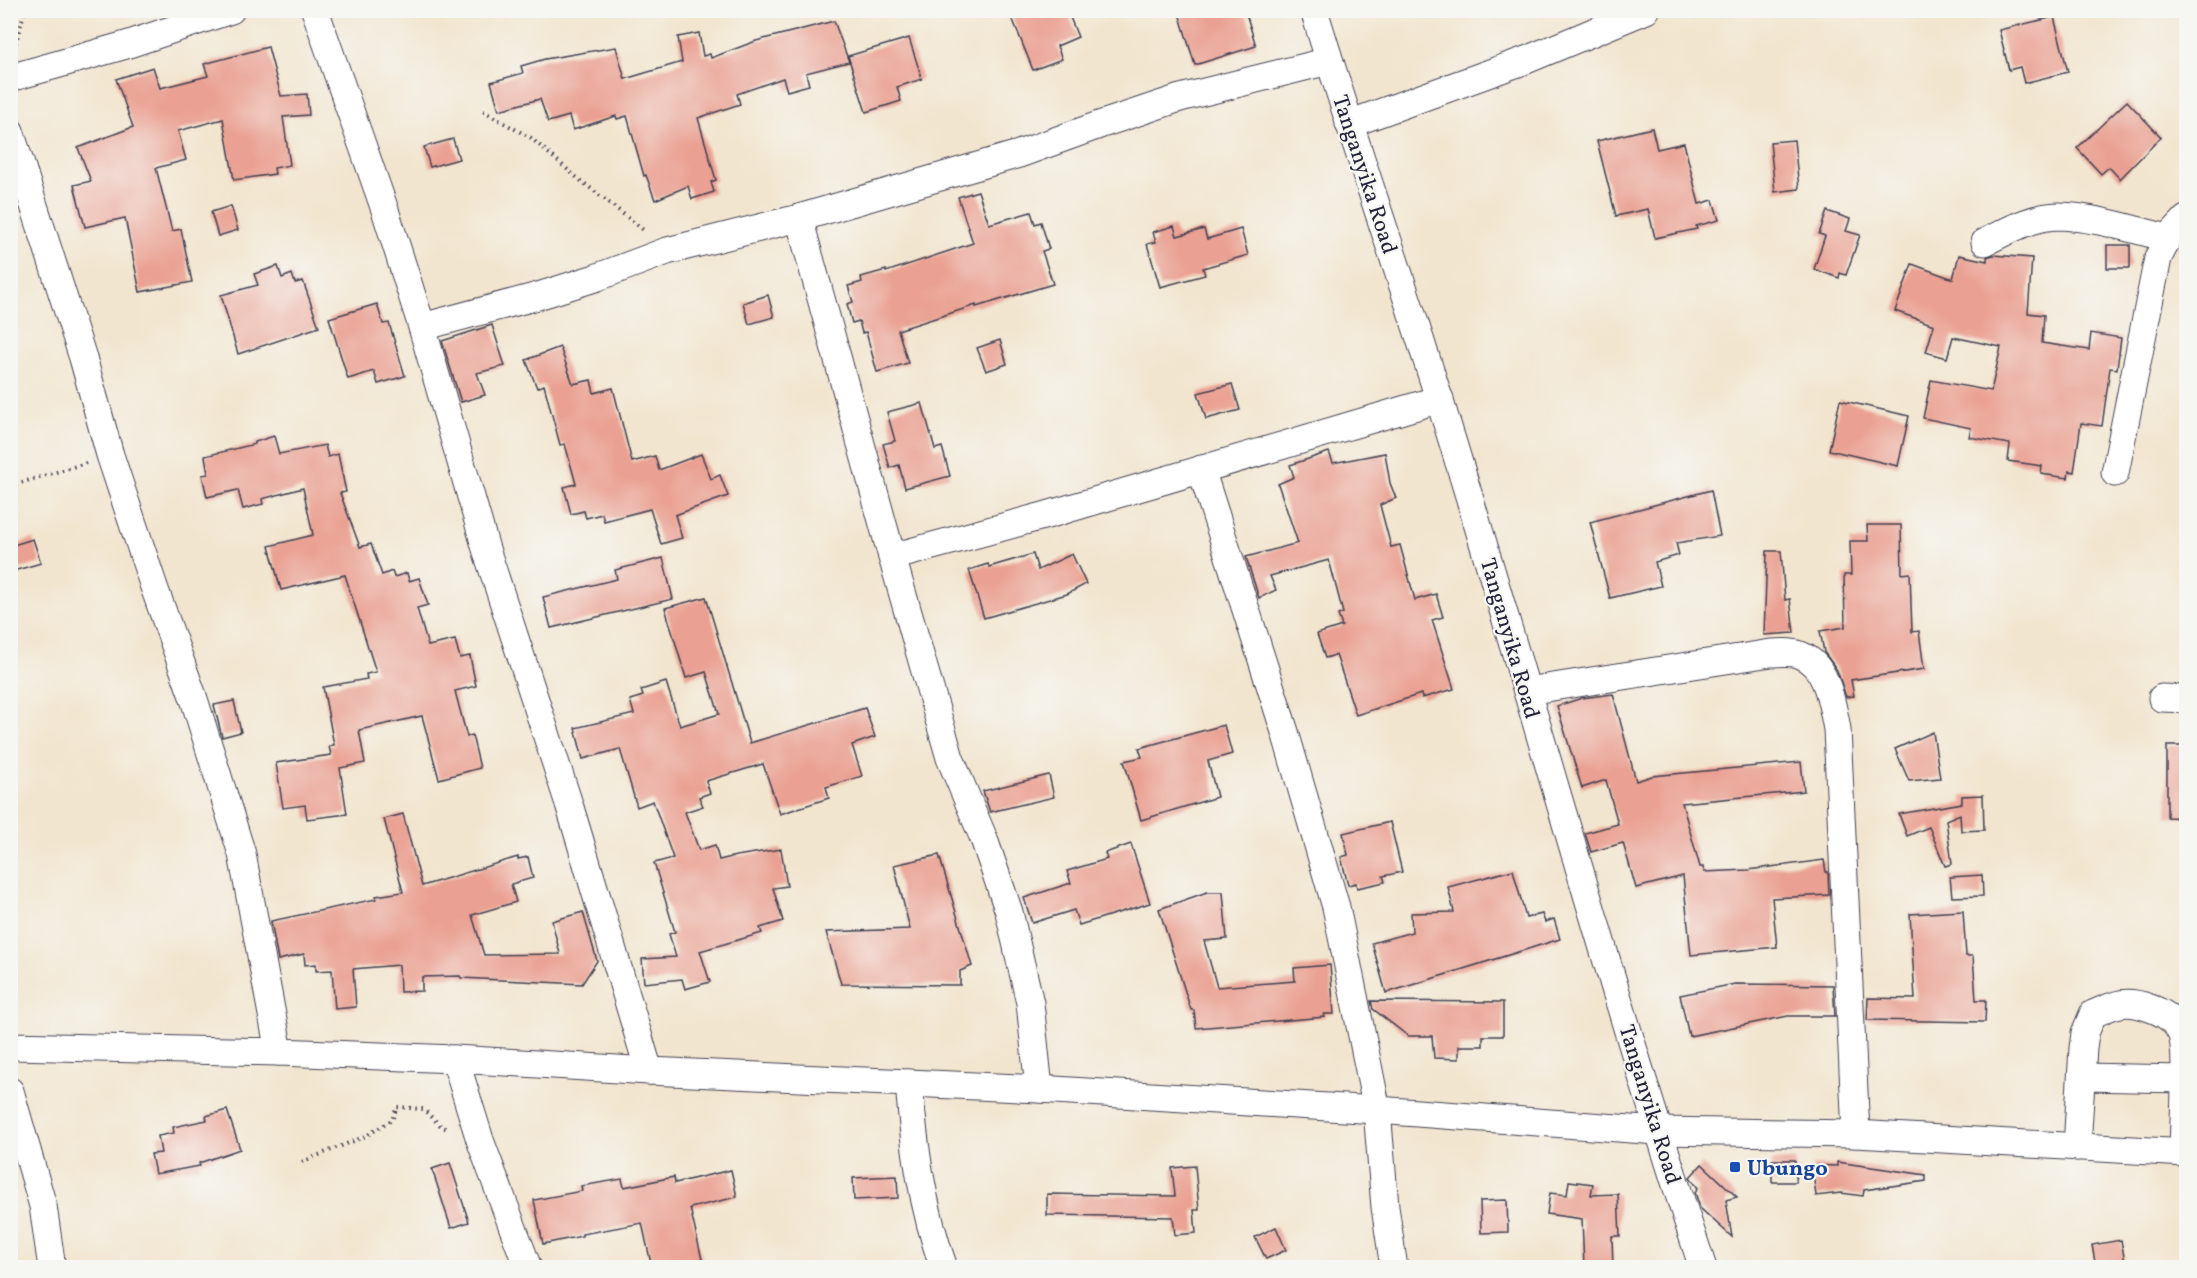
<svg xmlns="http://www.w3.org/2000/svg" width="2197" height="1278" font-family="Vollkorn,serif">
<rect width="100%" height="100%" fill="#f6f6f2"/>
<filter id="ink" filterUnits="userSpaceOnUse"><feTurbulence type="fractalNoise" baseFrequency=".0167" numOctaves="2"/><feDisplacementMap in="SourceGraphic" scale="12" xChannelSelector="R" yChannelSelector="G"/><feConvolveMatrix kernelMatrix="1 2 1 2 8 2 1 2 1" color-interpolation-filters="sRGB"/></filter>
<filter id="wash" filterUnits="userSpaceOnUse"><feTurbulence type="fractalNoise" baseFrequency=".008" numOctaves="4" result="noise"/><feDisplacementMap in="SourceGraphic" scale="24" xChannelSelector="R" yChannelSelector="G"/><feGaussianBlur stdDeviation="1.35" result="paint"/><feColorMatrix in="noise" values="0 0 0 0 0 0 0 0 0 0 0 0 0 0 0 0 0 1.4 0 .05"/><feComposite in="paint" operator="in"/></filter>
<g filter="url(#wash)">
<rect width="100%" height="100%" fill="#f2e5cf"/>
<g id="blocks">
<g fill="#eaa092">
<polygon points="1009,10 1067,10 1078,37 1057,46 1062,59 1033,70"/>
<polygon points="1178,10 1245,10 1256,46 1195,65"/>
<polygon points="2054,17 2068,72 2024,83 2020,67 2009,70 1999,30"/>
<polygon points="834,21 849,62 806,73 809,85 787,91 783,78 737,94 740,104 698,118 716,180 711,182 714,192 692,199 688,186 655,200 646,175 644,176 627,116 617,119 616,116 573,130 569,116 548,122 540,99 499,110 491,82 523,73 521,66 545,59 616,47 625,79 682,62 678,37 699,33 703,56 710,54 711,58 756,41"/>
<polygon points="909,38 922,79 897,87 901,101 866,112 848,56"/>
<polygon points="268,47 281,96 307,94 309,115 283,117 290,165 274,168 275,174 234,180 223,119 178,131 186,160 156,168 172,231 181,229 192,282 140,292 125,218 85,227 74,185 91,181 78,148 133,127 116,79 153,67 160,88 208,76 204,64"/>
<polygon points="2127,101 2161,137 2120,179 2109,167 2101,174 2077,148"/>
<polygon points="1652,128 1657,149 1684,143 1699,204 1713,200 1719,220 1696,226 1697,229 1655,238 1648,209 1616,216 1597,141"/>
<polygon points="453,139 459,159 430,167 424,147"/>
<polygon points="1794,140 1799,189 1775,192 1770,142"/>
<polygon points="978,191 989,224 1031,212 1035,224 1041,222 1049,249 1042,251 1053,284 976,307 976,305 898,330 908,363 877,372 866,332 862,333 859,321 852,323 847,304 853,302 848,286 862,282 861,277 886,270 886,272 973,243 958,197"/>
<polygon points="231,206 238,230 218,236 211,212"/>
<polygon points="1827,211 1850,219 1846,231 1860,235 1846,275 1840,273 1839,278 1814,269 1825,236 1819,234"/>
<polygon points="1174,226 1177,236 1204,229 1207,239 1241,229 1248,255 1203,268 1205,275 1160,287 1147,244 1156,242 1153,232"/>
<rect x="2107" y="245" width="23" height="23"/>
<polygon points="1959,255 1987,261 1987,257 1993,255 2032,258 2028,313 2044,315 2042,343 2089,350 2091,333 2121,338 2117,369 2110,368 2102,426 2081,423 2074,472 2069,471 2068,478 2041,474 2042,466 2008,461 2010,444 1969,437 1971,428 1923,418 1931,380 1991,391 2001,347 1953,337 1947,358 1926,352 1934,325 1895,311 1912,264 1953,279"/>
<polygon points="278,266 282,278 292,274 295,283 303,281 319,327 238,354 221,295 258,285 254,274"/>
<polygon points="768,295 774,317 749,324 743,303"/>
<polygon points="377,304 383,324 389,323 405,376 378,384 374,371 348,379 329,318"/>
<polygon points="492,325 505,366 477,373 485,395 461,402 442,341"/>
<polygon points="1000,340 1007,364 986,371 977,348"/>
<polygon points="560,347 573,384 591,380 594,393 613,388 632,462 655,456 659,470 701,454 711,479 720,475 728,496 675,515 682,538 661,544 650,509 604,521 602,514 586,518 584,511 571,514 564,487 576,484 565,444 560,445 544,385 537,388 526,360"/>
<polygon points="1232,384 1240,410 1206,419 1198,393"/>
<polygon points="1840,400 1909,416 1898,466 1829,450"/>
<polygon points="922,403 935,449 942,447 950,476 905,488 899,465 890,468 883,444 895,441 887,412"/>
<polygon points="274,436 279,454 325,445 328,457 338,454 346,492 340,493 360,547 371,544 382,575 392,571 394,577 407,573 409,581 419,578 428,605 417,608 428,646 455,640 460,658 470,656 476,686 455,691 467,737 472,735 480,768 439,779 422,716 359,730 365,763 340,768 347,814 307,819 305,805 283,808 276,763 331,755 329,746 334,745 323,687 367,679 366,674 376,672 345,575 281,590 269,546 313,535 303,488 262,499 263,504 243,509 238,490 207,497 202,475 208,474 205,456 255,444 255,442"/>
<polygon points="1329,452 1333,463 1385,453 1390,483 1396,498 1380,505 1391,547 1400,545 1415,600 1436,594 1443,617 1432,620 1454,689 1422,698 1421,694 1356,715 1336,655 1325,658 1317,634 1342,626 1338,615 1343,613 1329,560 1270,576 1276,590 1259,598 1246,557 1298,543 1278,484 1294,477 1290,465"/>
<polygon points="1711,490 1720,536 1676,543 1679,555 1655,562 1661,586 1610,598 1590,522"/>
<polygon points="1867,525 1901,525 1902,574 1910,573 1912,632 1919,631 1924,669 1851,680 1854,696 1846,697 1837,670 1824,652 1820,631 1845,627 1844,575 1851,575 1850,541 1868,541"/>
<polygon points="33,539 41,563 10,572 10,546"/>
<polygon points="1767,551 1781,551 1785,600 1790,599 1794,633 1764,635"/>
<polygon points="1033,554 1038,570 1072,554 1086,584 1067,594 984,618 969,570 988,564 989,567"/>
<polygon points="663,558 673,599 551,628 543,597 617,579 615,570"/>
<polygon points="706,597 750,743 865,708 875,737 852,745 862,776 826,787 829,798 780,814 763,764 706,781 710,793 699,797 703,806 685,812 699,850 715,845 719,860 736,856 781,849 787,886 773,888 783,921 760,928 762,933 700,951 710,982 685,989 682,979 644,983 642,959 676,957 669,934 675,932 654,863 673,858 653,801 637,807 620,749 583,759 575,728 634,714 630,700 643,696 641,690 666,682 680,726 719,714 706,672 686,678 665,608"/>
<polygon points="1613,694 1636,781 1652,776 1801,762 1804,791 1682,803 1700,867 1703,867 1704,872 1748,870 1824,860 1826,872 1828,872 1829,895 1772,898 1777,947 1691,955 1683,876 1636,888 1623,843 1591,852 1585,833 1618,824 1606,780 1582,788 1557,706 1582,698"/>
<polygon points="234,701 241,732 222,737 214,705"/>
<polygon points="1224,725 1232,754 1208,761 1217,797 1141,820 1124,761 1142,757 1139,748"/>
<polygon points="1933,732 1940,778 1909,781 1895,749"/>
<polygon points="2167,746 2187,746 2187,818 2167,817"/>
<polygon points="1049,775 1054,797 990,812 983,791"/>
<polygon points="1983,795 1984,830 1961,831 1960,814 1946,820 1952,864 1945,866 1929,827 1907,836 1899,814 1962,803 1962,796"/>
<polygon points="403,814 422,886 518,857 518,859 528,857 533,878 511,884 516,902 472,915 484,955 560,954 552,921 583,912 597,961 582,984 461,978 460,976 422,977 422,991 400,992 399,965 353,969 356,1007 335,1009 332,970 316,971 316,964 305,965 304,954 278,960 271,921 376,899 376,896 403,892 384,819"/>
<polygon points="1390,822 1402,872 1383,876 1385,882 1357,888 1356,883 1348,885 1341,857 1348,855 1343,833"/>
<polygon points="1131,844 1150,903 1079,925 1074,910 1032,923 1024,898 1071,883 1067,871 1107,859 1105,853"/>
<polygon points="939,855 972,966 960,971 960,985 841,984 826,932 910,929 894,865"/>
<polygon points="1513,870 1526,918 1542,914 1545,922 1554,919 1560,939 1386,993 1372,943 1412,932 1411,913 1454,912 1448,887"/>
<polygon points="1982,875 1983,896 1952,897 1950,877"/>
<polygon points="1207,892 1223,892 1227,939 1204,941 1217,987 1295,981 1294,968 1330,965 1334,1014 1324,1014 1325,1017 1196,1028 1194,1010 1191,1010 1159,909"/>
<polygon points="1963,911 1966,956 1973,956 1976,1000 1986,1000 1985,1022 1867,1020 1868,998 1915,999 1910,914"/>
<polygon points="1735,984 1833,985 1835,1016 1788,1016 1689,1036 1680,995"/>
<polygon points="1371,1001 1503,1002 1503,1036 1483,1036 1483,1046 1459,1046 1459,1059 1434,1058 1432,1036 1408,1036 1373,1009"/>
<polygon points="227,1110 240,1149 199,1163 200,1166 155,1174 151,1154 161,1153 158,1136 174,1133 173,1127 207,1120 206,1116"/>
<polygon points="1772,1160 1795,1160 1796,1182 1772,1182"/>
<polygon points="1837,1162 1926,1175 1926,1181 1864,1190 1863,1196 1841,1193 1816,1196 1812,1165 1837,1166"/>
<polygon points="450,1163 469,1222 451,1228 432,1169"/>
<polygon points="1702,1164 1737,1197 1726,1200 1732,1237 1700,1208 1695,1192 1698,1188 1690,1177"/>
<polygon points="1195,1166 1199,1210 1194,1210 1196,1233 1175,1235 1173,1217 1047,1215 1047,1194 1175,1196 1172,1168"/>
<polygon points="731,1170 737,1197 690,1208 704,1268 652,1268 642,1223 582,1234 582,1236 543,1244 534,1200 582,1191 581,1186 622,1179 624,1187 674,1177 675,1183"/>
<polygon points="897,1176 898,1198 854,1200 853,1178"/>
<polygon points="1569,1181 1593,1184 1591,1195 1618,1194 1620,1236 1612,1236 1613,1268 1584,1268 1582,1219 1547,1214 1550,1193 1567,1195"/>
<polygon points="1507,1200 1508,1232 1481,1233 1480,1201"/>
<polygon points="1276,1227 1286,1250 1266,1259 1255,1237"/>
<polygon points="2121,1240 2126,1268 2096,1268 2092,1245"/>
</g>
</g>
</g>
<g filter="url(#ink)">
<use href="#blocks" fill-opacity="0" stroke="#413f51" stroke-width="1.5"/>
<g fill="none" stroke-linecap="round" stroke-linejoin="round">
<defs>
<g id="minor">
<polyline points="315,10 385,210 422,327 486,549 569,804 649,1071"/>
<path d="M1314,10C1362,169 1418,324 1465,483C1544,744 1617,1008 1703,1268"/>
<polyline points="10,78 126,45 231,10"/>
<polyline points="1349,124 1526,60 1646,10"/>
<polyline points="10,131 83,358 110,455 154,587 194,699 242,854 279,1052"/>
<polyline points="799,218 892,557 950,758 984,839 1009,912 1030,1003 1039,1089"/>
<path d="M1985,242C2007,231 2033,216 2059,216C2095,217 2133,230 2168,238"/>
<polyline points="422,327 538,296 595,278 667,251 799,218 1019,154 1102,124 1180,98 1329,61"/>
<polyline points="1201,469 1285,732 1336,907 1377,1110 1385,1207 1394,1268"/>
<polyline points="2115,473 2158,258 2168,238 2186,219"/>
<polyline points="892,557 1047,515 1440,399"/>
<path d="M1527,691L1771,653C1780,653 1791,651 1800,655C1828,665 1832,705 1837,729L1856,1134"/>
<polyline points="2162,698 2186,699"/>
<polyline points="10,1046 279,1052 455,1059 649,1071 1039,1089 1377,1110 1658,1131 1856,1134 2186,1153"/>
<polyline points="455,1059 480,1140 528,1268"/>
<polyline points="2082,1077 2184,1079"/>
<path d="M909,1083C914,1146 922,1207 944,1268"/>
<polyline points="10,1091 43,1206 52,1268"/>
<path d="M2077,1147L2083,1048L2085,1033L2093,1014C2116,1004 2125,999 2150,1008C2164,1013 2174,1019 2181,1033C2189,1050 2183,1130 2183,1153"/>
</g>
</defs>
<use href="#minor" stroke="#413f51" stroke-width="29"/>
<g stroke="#413f51" stroke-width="4" stroke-dasharray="1.5 4.5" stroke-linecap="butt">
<polyline points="14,49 25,10"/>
<polyline points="483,111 531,138 575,176 646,232"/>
<polyline points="10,486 86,463"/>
<polyline points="302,1162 366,1136 392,1120 397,1107 423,1109 442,1127 449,1129"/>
</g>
<use href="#minor" stroke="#fff" stroke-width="27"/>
</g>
</g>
<rect fill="#1a4fb4" stroke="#f6f6f2" stroke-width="2" x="1729" y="1161" width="12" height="12" rx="3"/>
<g text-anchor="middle" stroke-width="4.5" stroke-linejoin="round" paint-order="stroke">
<g font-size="22" fill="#22223b" stroke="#f6f6f2">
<text transform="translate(1366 174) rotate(72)" y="8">Tanganyika Road</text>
<text transform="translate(1511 638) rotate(74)" y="8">Tanganyika Road</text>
<text transform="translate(1651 1104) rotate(73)" y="8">Tanganyika Road</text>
</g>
<g font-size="22" font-weight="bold" fill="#164399" stroke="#f6f6f2" text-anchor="start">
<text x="1747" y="1175">Ubungo</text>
</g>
</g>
<rect width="2197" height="1278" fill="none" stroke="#f6f6f2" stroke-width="36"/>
</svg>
